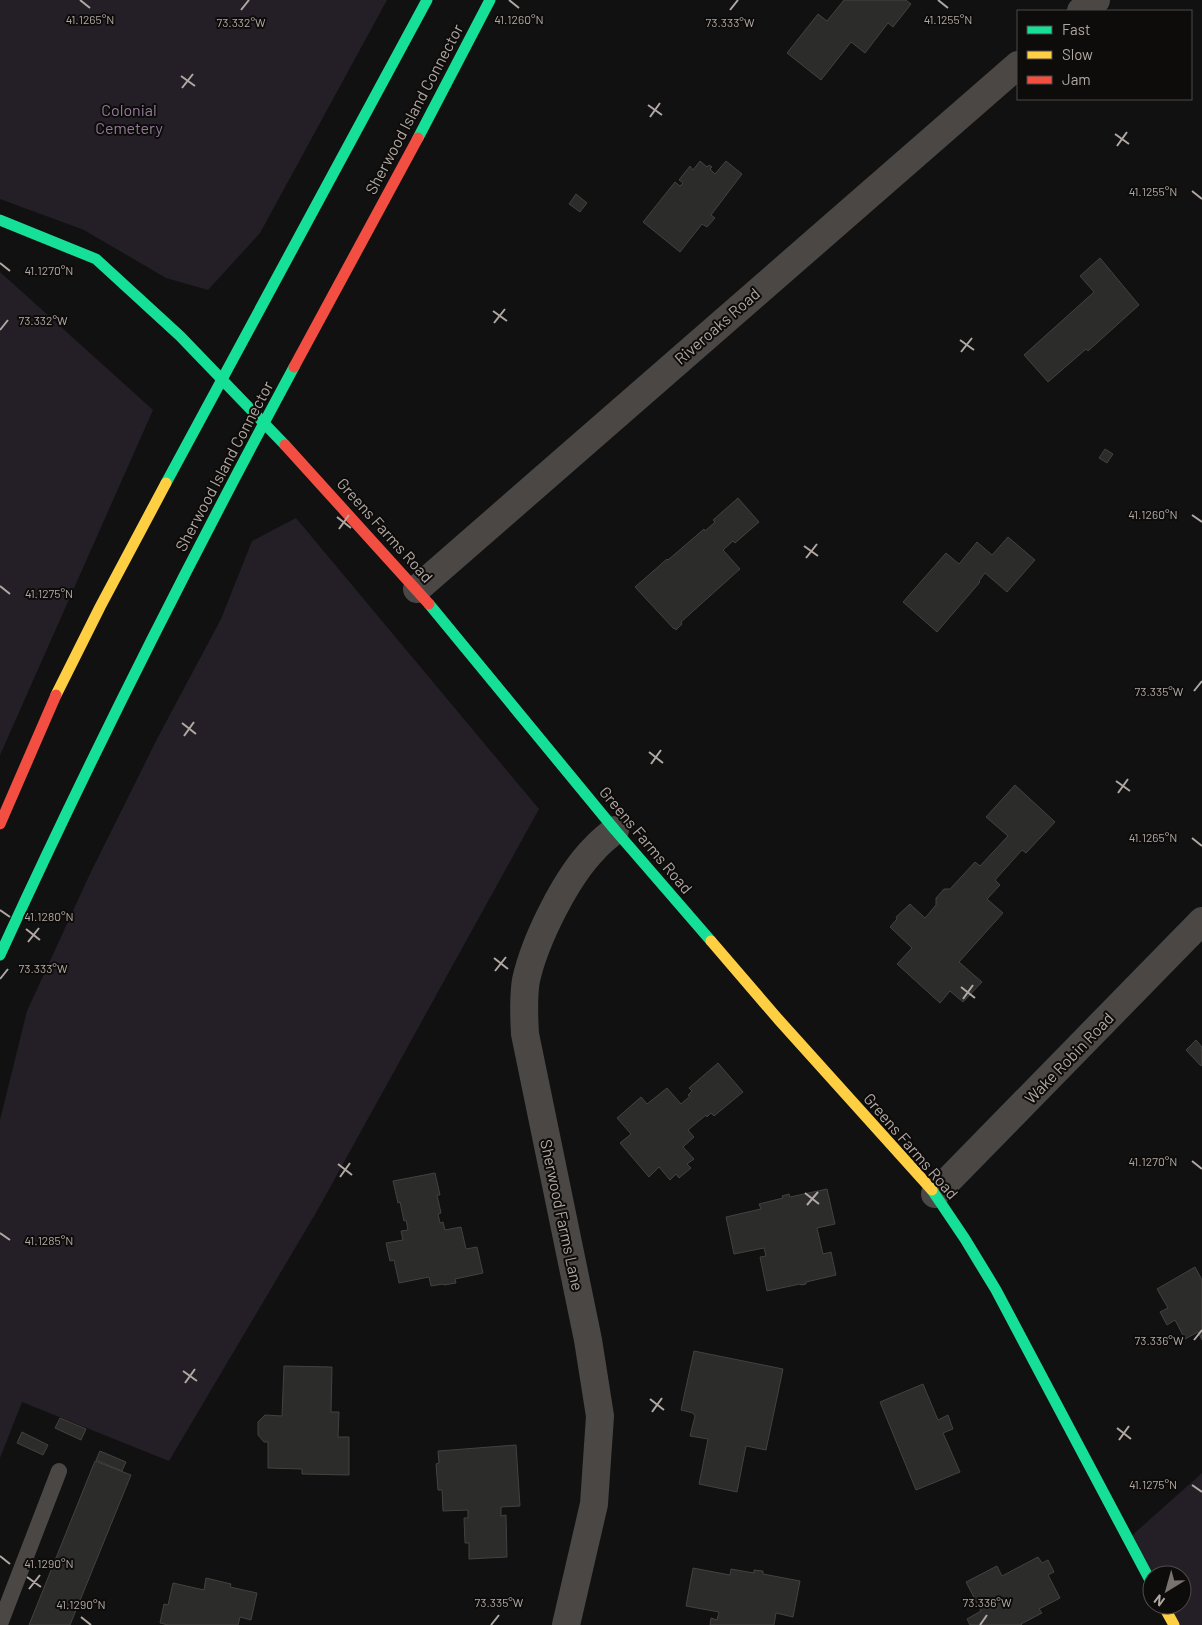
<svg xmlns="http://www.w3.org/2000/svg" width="1202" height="1625" font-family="Barlow,sans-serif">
<rect width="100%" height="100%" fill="#111"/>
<g fill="#241f26">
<polygon points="0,0 387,0 260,233 208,290 166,278 84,230 0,199"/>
<polygon points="0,272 153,410 0,755"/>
<polygon points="296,518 539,809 317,1211 169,1461 22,1402 0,1458 0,1120 27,1011 89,876 157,739 221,619 252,541"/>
<polygon points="1202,1473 1202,1625 1174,1625 1163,1605 1182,1605 1182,1575 1152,1575 1128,1539"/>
</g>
<g fill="#2c2c2b" stroke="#444240">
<polygon points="844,0 906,0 911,4 893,27 888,23 865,53 851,42 821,80 787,53 818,14 827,21"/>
<polygon points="700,161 707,167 709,165 712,167 710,169 715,174 726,161 742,174 711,215 715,218 707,227 702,224 680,252 643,222 675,182 680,186 683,183 679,180 690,166 693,170"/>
<polygon points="576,194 587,203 580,212 569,204"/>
<polygon points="1100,258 1139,305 1088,351 1086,349 1048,382 1024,355 1094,292 1080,276"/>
<polygon points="1105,449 1113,454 1107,463 1099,458"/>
<polygon points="738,498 759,522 735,543 733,541 723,550 740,569 681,622 682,624 676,630 675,628 674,629 635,587 667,559 668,560 704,529 705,531 715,522 713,520"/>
<polygon points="1008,537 1035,560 1007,592 985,573 979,581 980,582 937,632 903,602 946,553 959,564 977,542 992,555"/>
<polygon points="1015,785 1055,822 1026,853 1022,850 995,880 1000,885 987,899 1003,913 959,962 982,982 963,1002 950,991 940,1003 897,964 912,948 890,927 897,919 896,917 910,904 925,918 936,905 936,898 944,889 950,889 975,862 980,866 1008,836 986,817"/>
<polygon points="1196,1040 1202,1047 1201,1049 1202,1051 1202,1064 1201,1066 1186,1050"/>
<polygon points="718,1063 743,1092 714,1116 711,1113 707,1117 706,1115 688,1130 694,1137 683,1147 694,1159 687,1164 691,1168 679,1178 676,1174 670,1180 659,1167 649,1177 620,1143 631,1134 617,1118 641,1097 647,1104 667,1088 681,1104 690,1096 688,1095 692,1091 689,1088"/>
<polygon points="435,1173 440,1195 437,1195 441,1213 438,1214 440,1223 443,1222 445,1230 461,1227 466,1249 477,1247 483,1273 455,1279 456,1283 444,1285 443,1284 431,1286 429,1277 399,1283 394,1260 390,1261 386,1243 403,1240 401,1231 408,1230 406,1220 404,1221 400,1202 398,1203 393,1181"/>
<polygon points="827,1189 835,1224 817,1228 823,1254 831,1252 836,1275 806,1282 806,1284 801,1285 800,1284 767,1291 760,1257 766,1256 764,1248 734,1254 726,1217 761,1209 759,1204 783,1198 782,1196 789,1194 790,1197"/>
<polygon points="1195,1267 1202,1280 1202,1340 1198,1332 1185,1339 1175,1320 1167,1325 1160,1312 1168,1308 1157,1289"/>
<polygon points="694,1351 783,1369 766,1450 746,1446 737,1492 699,1484 708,1439 690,1436 695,1416 693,1413 681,1410"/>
<polygon points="284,1366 332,1367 331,1412 339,1412 338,1437 349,1437 349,1475 302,1474 302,1469 268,1468 268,1442 264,1442 258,1435 258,1422 265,1415 282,1416"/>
<polygon points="923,1384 938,1420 948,1415 953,1429 943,1433 960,1472 916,1490 880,1402"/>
<polygon points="60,1418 86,1429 81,1440 55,1428"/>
<polygon points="22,1432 48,1445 43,1455 17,1443"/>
<polygon points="516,1445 520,1506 501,1507 501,1516 506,1515 507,1557 469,1559 469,1543 465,1543 464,1518 468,1518 468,1510 443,1511 442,1490 438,1490 436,1464 439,1463 438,1451"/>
<polygon points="100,1451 126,1462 122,1471 96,1460"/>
<polygon points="95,1461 131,1475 70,1625 29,1625"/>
<polygon points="1038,1557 1042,1563 1048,1560 1054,1572 1048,1575 1060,1598 1039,1609 1042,1613 1021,1624 1022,1625 970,1625 967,1619 981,1611 966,1582 997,1566 1002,1576"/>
<polygon points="693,1568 730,1575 731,1569 754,1573 754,1570 763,1571 763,1574 800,1581 793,1617 776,1613 774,1625 710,1625 711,1618 717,1620 719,1612 686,1606"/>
<polygon points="206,1578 231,1584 230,1587 257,1593 251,1620 240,1617 238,1625 168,1625 160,1623 164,1604 168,1605 173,1583 204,1590"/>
</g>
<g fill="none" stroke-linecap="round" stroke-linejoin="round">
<polyline stroke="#4a4745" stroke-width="16" points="0,1624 59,1471"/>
<g stroke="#4a4745" stroke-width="28">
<polyline points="1081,11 1096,0"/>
<polyline points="417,589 1018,65"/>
<polyline points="935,1194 1202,921"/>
<path d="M566,1625L594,1504L600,1416L588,1340L525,1034C524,1017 523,998 526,980C535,940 566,877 595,848C601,841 608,836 615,830"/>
</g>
<g stroke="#16e098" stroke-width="11">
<polyline points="418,138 490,0"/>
<polyline points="0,220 96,259 180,336 285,445"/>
<polyline points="166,483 427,0"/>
<polyline points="429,604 615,830 711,941"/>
<path d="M0,955C91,756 190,560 294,367"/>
<polyline points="932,1190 965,1239 996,1290 1152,1584"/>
</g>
<g stroke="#ffcf43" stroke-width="11">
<polyline points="56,695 100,607 166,483"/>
<polyline points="711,941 778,1019 932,1190"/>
<polyline points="1163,1605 1174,1625"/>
</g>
<g stroke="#f24e42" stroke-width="11">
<polyline points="294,367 418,138"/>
<polyline points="285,445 429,604"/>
<polyline points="0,824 56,695"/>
</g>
</g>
<path fill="none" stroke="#b1a8a3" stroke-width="2" d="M80,0L90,8M509,0L519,8M938,0L948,8M241,10L249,0M730,10L738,0M181,76L195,86M182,88L193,74M648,105L662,115M650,117L660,103M1115,134L1129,144M1117,146L1127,132M1192,191L1202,199M0,263L10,271M493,311L507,321M494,323L505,309M0,330L8,320M960,340L974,350M961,352L972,338M1192,515L1202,522M337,517L351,528M339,529L349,515M804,546L818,556M806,558L817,544M0,586L10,594M1194,691L1202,681M182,723L196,734M184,736L194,722M649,752L663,763M651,764L661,750M1116,781L1130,791M1118,793L1128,779M1192,838L1202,846M0,910L10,917M26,929L40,940M28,942L39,928M494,958L508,969M495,971L506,957M0,979L8,969M961,987L975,998M963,999L973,985M1192,1161L1202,1169M338,1164L352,1175M340,1177L350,1163M805,1193L819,1204M807,1205L818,1192M0,1233L10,1240M1194,1340L1202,1330M183,1371L197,1381M185,1383L195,1369M650,1399L664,1410M652,1412L662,1398M1117,1428L1131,1439M1119,1440L1129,1426M1192,1485L1202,1492M0,1556L10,1564M27,1577L41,1587M29,1589L40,1575M81,1617L91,1625M491,1625L499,1615M980,1625L987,1615"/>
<g text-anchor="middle" stroke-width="4" stroke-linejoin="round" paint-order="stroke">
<g font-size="16" fill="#b1a8a3" stroke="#0d0c0b">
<text transform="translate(414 109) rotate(-62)" y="6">Sherwood Island Connector</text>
<text transform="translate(717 326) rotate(-41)" y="6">Riveroaks Road</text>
<text transform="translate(224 466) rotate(-62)" y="6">Sherwood Island Connector</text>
<text transform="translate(385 530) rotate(48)" y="6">Greens Farms Road</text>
<text transform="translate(646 840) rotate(50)" y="6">Greens Farms Road</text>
<text transform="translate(1069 1058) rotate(-46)" y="6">Wake Robin Road</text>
<text transform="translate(911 1146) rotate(49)" y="6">Greens Farms Road</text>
<text transform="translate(562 1215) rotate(78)" y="6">Sherwood Farms Lane</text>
</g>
<g font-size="16" fill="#937b9b" stroke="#0d0c0b">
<text x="129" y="116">Colonial<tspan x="129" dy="18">Cemetery</tspan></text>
</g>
</g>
<g font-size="12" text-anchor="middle" fill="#b1a8a3" stroke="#0d0c0b" stroke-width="4" stroke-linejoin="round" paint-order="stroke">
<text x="90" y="24">41.1265°N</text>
<text x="519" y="24">41.1260°N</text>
<text x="948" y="24">41.1255°N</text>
<text x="241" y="27">73.332°W</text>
<text x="730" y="27">73.333°W</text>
<text x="1153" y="196">41.1255°N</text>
<text x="49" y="275">41.1270°N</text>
<text x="43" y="325">73.332°W</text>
<text x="1153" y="519">41.1260°N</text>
<text x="49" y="598">41.1275°N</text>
<text x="1159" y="696">73.335°W</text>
<text x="1153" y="842">41.1265°N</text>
<text x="49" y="921">41.1280°N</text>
<text x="43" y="973">73.333°W</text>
<text x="1153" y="1166">41.1270°N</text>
<text x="49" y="1245">41.1285°N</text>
<text x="1159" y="1345">73.336°W</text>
<text x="1153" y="1489">41.1275°N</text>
<text x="49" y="1568">41.1290°N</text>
<text x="499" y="1607">73.335°W</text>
<text x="987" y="1607">73.336°W</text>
<text x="81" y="1609">41.1290°N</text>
</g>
<rect x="1017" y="10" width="175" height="90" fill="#0d0c0b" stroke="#4f4a48"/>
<rect x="1027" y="26" width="25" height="8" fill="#16e098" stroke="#4f4a48"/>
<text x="1062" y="35" font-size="15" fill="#b1a8a3">Fast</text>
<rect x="1027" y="51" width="25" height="8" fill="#ffcf43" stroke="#4f4a48"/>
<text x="1062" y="60" font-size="15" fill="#b1a8a3">Slow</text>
<rect x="1027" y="76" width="25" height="8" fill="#f24e42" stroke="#4f4a48"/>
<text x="1062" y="85" font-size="15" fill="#b1a8a3">Jam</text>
<g transform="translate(1167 1590) rotate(217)"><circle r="24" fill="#0d0c0b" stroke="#4f4a48"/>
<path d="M0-4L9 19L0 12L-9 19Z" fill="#797370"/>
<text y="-8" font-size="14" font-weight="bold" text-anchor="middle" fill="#b1a8a3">N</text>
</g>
</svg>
